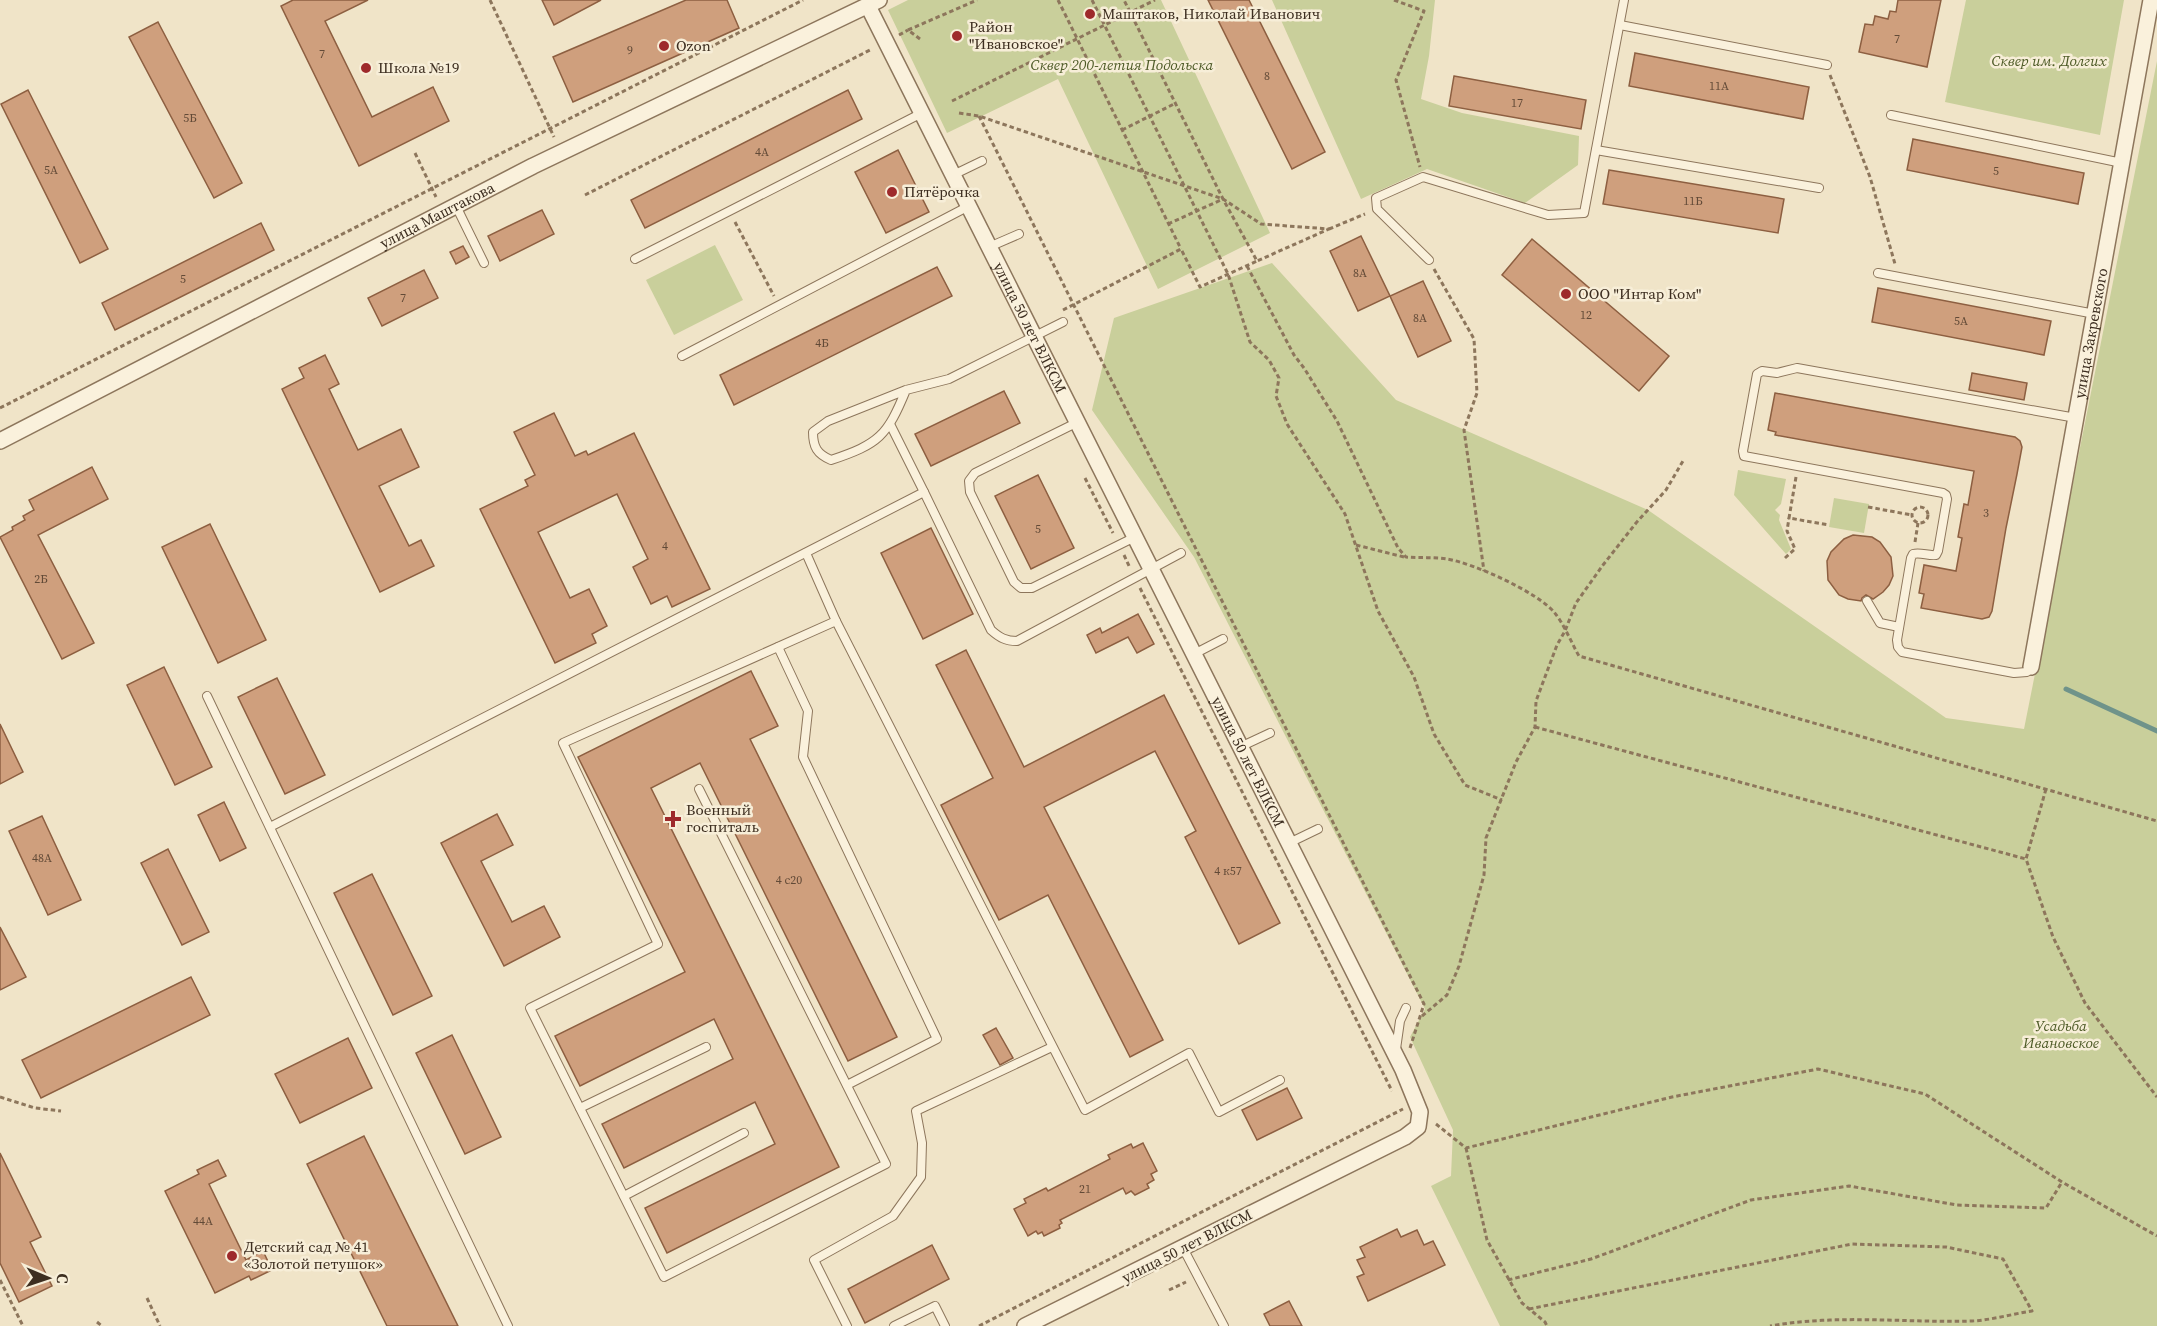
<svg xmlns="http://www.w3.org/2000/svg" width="2157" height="1326" font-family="'Source Serif 4',serif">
<rect width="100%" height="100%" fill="#f0e4c8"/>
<g fill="#c9cf9b">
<polygon points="908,0 1161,0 1270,233 1158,289 1058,79 947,133 888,10"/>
<polygon points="1272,0 1435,0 1429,56 1421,99 1462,113 1579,136 1578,165 1525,203 1427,169 1361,199"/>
<polygon points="1966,0 2124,0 2100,135 1945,102"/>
<polygon points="2157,61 2157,1326 1500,1326 1431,1186 1451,1176 1453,1130 1410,1037 1425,1009 1194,557 1092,410 1114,318 1272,263 1396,400 1648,510 1946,718 2024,729"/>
<polygon points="715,245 743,300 674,335 646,280"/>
<polygon points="1738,470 1786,479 1781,504 1775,510 1780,515 1779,520 1791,549 1786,554 1734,495"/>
<polygon points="1834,498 1869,504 1864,533 1829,527"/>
</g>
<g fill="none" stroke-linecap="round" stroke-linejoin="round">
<polyline stroke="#6f938a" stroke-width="5" points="2066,689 2157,731"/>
</g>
<g fill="#cf9f7d" stroke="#8d5f41" stroke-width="1.5">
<polygon points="293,0 368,0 325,21 372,117 433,87 449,121 359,166 281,6"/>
<polygon points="542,0 601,0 554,25"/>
<polygon points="686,0 727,0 739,28 573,102 553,57"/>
<polygon points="1208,0 1249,0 1325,152 1292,169"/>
<polygon points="1898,0 1941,0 1927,67 1859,52 1865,24 1873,25 1875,16 1888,19 1890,11 1896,12"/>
<polygon points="158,22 242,183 214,198 129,37"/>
<polygon points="1635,53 1809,87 1803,119 1629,86"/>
<polygon points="1454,76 1586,100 1581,129 1449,106"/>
<polygon points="28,90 108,249 80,263 1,104"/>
<polygon points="848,90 862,119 645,228 631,200"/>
<polygon points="1913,139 2084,173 2078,204 1907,170"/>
<polygon points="898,150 929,212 886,233 855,172"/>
<polygon points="1609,170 1784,199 1778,233 1603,204"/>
<polygon points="542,210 554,234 500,261 488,236"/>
<polygon points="261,223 274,250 115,330 102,303"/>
<polygon points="1361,236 1390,296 1358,311 1330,251"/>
<polygon points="1532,239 1669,356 1639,391 1502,275"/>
<polygon points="463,246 469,257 456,264 450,252"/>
<polygon points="937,267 952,296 734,405 720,375"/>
<polygon points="424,270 438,298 382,326 368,298"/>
<polygon points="1423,281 1451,341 1418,357 1390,296"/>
<polygon points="1878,288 2051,321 2044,355 1872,322"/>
<polygon points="325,355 339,384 329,389 358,450 401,429 419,467 379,486 409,546 421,540 434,566 380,592 282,389 304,378 299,368"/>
<polygon points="1972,373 2027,383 2024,400 1969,390"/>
<polygon points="1004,391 1020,423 931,466 915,434"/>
<polygon points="1775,393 2015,437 2020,441 2022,447 2017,474 2006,528 1992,611 1989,617 1982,619 1921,608 1924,594 1919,593 1924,565 1956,571 1962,538 1958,537 1964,504 1968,505 1974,471 1775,435 1776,432 1768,430"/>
<polygon points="554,413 575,456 586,451 588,455 634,433 710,589 672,607 667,596 651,604 633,567 648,559 617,494 538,532 570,598 589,589 607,626 592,634 596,643 555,663 480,509 528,486 525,480 535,475 514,432"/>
<polygon points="92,467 108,499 38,535 94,643 62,659 0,537 13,530 12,527 25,520 23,516 34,510 29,500"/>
<polygon points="1038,475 1074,548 1031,569 995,496"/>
<polygon points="210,524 266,640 218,663 162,547"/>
<polygon points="931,528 973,614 923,639 881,553"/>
<polygon points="1853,535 1872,537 1880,542 1891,557 1893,576 1889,585 1883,592 1873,599 1866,595 1862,598 1861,601 1848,599 1839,595 1828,580 1827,561 1831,552 1844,539"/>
<polygon points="1138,614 1154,644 1137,653 1128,637 1096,653 1087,635 1100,628 1102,633"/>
<polygon points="966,650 1024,767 1164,695 1280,923 1239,944 1185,837 1196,831 1155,751 1044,807 1163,1040 1130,1057 1048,895 999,920 941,805 993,778 936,665"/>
<polygon points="164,667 212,767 175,785 127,685"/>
<polygon points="751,671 778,726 750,739 897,1037 848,1061 700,763 651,788 839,1167 667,1253 645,1208 775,1144 755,1102 624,1168 602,1124 733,1059 714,1019 580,1086 555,1036 685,972 578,757"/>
<polygon points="277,678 325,775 285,794 238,697"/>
<polygon points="0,724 23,772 0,784"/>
<polygon points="224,802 246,848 220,861 198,815"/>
<polygon points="497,814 513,845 481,861 512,922 544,906 560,937 504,966 441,843"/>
<polygon points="42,816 81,900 48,915 9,831"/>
<polygon points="168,849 209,932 182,945 141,863"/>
<polygon points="372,874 432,996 393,1015 334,893"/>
<polygon points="0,927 26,977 0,990"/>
<polygon points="191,977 210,1015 41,1098 22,1060"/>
<polygon points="996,1028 1013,1058 1000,1065 983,1035"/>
<polygon points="452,1035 501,1137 465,1154 416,1053"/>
<polygon points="348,1038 372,1088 300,1123 275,1074"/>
<polygon points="1287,1088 1302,1118 1257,1140 1242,1110"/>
<polygon points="364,1136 458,1326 387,1326 307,1164"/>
<polygon points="1143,1143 1157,1171 1151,1174 1154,1180 1147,1184 1149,1188 1135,1195 1131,1191 1126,1194 1123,1188 1060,1220 1062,1223 1059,1225 1060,1228 1044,1236 1042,1232 1038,1234 1036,1231 1028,1236 1014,1209 1026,1203 1024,1199 1046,1188 1048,1191 1110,1159 1108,1155 1131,1144 1133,1148"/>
<polygon points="0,1153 41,1237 30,1242 52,1286 19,1302 0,1263"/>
<polygon points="218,1160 226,1176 209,1184 246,1260 263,1251 272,1270 251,1280 249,1276 215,1293 165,1191 199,1174 197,1170"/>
<polygon points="1397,1229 1401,1237 1417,1230 1424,1245 1433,1241 1445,1265 1368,1301 1357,1277 1364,1274 1357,1260 1365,1257 1360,1247"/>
<polygon points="932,1245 949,1279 865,1323 848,1289"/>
<polygon points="1289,1301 1302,1326 1270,1326 1264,1314"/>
</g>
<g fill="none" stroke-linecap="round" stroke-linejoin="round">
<defs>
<g id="lane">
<polyline points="1620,25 1827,65"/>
<polyline points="1891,115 2122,163"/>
<polyline points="1596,150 1819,188"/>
<polyline points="953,175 982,161"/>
<polyline points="456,206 484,263"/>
<polyline points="989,247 1019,234"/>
<polyline points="635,259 922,113"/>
<polyline points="1429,260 1377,209 1376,198 1423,177 1548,215 1584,213 1624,0"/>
<polyline points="1878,273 2095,314"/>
<polyline points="682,356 969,206"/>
<path d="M906,390C887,436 879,444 831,460C817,454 813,447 813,432L828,421L906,390L949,379L1063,322"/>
<polyline points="1078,422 975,473 969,481 970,492 1014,582 1021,588 1032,588 1135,537"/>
<polyline points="890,424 924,492"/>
<polyline points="1867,601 1880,623 1899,627"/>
<polyline points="836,621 1085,1110 1189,1053 1219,1112 1280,1080"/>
<polyline points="778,647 808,711 803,757 937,1039 847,1085"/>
<polyline points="1194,654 1223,639"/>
<path d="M2031,667L2027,672L2014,673L1902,652L1898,647L1897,640L1911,558L1913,554C1921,552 1928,556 1936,555L1938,551L1947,499L1946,495L1943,493L1744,456L1743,451L1757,374L1762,371L1777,373L1797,368L2076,418"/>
<polyline points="207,696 508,1326"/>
<polyline points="1240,747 1270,733"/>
<polyline points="699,789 886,1164 664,1277 530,1008 658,944 563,743 836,621 806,553"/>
<path d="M270,827L924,492L991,630C1000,638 1006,641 1017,641L1181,553"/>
<polyline points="1289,843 1318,829"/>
<polyline points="1396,1049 1400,1021 1406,1008"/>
<polyline points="580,1108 706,1047"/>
<polyline points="624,1196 744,1133"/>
<polyline points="1183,1248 1224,1326"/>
<polyline points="847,1326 814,1260 893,1216 921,1177 922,1143 916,1111 1052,1047"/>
<polyline points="894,1326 935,1306 945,1326"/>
</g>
<g id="street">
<path id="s1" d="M868,6L1403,1070L1420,1112L1418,1127L1405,1137L1025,1326"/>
<path id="s2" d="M0,441L533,166L879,0"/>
<path id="s3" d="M2031,667L2151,0"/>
</g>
</defs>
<use href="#lane" stroke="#8d765c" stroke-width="10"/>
<use href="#street" stroke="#8d765c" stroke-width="18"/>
<g stroke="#8d765c" stroke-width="3" stroke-dasharray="4.5 3" stroke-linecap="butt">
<polyline points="490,0 554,137"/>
<polyline points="1058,0 1181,249"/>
<polyline points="1092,0 1228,274 1250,342 1269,360 1279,378 1276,396 1287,424 1345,514 1378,611 1414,677 1434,734 1465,785 1502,800"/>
<polyline points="1394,0 1424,11 1396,80 1420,167"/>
<polyline points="899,35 908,30"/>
<polyline points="920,39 908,30 977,0"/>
<polyline points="1830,75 1870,177 1895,264"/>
<polyline points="952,101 1155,0"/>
<polyline points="959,113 979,116 1223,199 1261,224 1329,229 1257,261"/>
<polyline points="979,116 1424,1004 1410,1048"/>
<polyline points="1122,130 1176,103"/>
<polyline points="415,153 436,197"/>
<polyline points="585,195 872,49"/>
<polyline points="735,222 774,296"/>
<polyline points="1168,224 1223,199"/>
<polyline points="1329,229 1365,214"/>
<path d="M1247,266L1294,355L1304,368L1337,421L1398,548L1406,557C1419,558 1434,557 1447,559C1473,563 1537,592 1554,612C1564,624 1571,642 1579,656L2157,821"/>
<polyline points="1434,269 1474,339 1477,393 1464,430 1484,571"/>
<polyline points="1063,310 1181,249 1200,287 1257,261 1223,199 1124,0"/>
<polyline points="0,408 803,0"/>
<polyline points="1796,477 1789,518 1829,525"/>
<polyline points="1085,478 1113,533"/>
<polyline points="1868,507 1912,515"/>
<circle cx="1920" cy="515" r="8"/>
<polyline points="1915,542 1918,523"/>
<polyline points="1356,545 1404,557"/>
<polyline points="1124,555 1130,568"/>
<polyline points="1785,558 1795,549 1787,531 1789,518"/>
<polyline points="1140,588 1392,1091"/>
<polyline points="1535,727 2026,859"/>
<polyline points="2046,789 2026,859 2053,937 2085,1003 2157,1097"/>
<polyline points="1422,1016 1447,995 1459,966 1484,875 1486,838 1516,762 1535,727 1536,701 1557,645 1565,631 1576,603 1603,565 1636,523 1666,490 1683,461"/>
<polyline points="0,1097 35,1108 61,1111"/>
<polyline points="1436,1124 1466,1148 1672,1097 1818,1069 1925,1094 2062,1182 2157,1236"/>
<polyline points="1466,1148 1487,1240 1522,1303 1545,1322 1547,1326"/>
<polyline points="0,1280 23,1326"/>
<polyline points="1508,1280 1591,1259 1751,1200 1849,1186 1957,1205 2046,1208 2062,1182"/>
<polyline points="1169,1290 1186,1282"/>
<polyline points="147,1298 160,1326"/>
<path d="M1529,1309L1852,1244L1946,1247L2003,1259L2032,1311C2012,1314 1992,1320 1972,1321C1905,1323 1837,1314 1770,1326"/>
<polyline points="97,1322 102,1326"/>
<polyline points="979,1326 1403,1109"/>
</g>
<use href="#lane" stroke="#faf1dc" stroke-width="8"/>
<use href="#street" stroke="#faf1dc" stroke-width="15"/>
</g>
<g fill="#9e2a2b" stroke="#f7eed8" stroke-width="2">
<circle cx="1090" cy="14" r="6"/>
<circle cx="957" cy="36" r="6"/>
<circle cx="664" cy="46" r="6"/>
<circle cx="366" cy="68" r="6"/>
<circle cx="892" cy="192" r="6"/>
<circle cx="1566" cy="294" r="6"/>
<path d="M670 810h6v6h6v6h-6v6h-6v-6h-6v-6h6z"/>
<circle cx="232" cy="1256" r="6"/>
</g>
<g text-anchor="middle" stroke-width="5" stroke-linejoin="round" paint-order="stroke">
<g font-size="12" fill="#624a37">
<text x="1897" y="43">7</text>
<text x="630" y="54">9</text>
<text x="322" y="58">7</text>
<text x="1267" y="80">8</text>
<text x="1719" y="90">11А</text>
<text x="1517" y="107">17</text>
<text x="190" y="122">5Б</text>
<text x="762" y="156">4А</text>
<text x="51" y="174">5А</text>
<text x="1996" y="175">5</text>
<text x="1693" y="205">11Б</text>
<text x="1360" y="277">8А</text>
<text x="183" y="283">5</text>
<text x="403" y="302">7</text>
<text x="1586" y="319">12</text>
<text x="1420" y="322">8А</text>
<text x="1961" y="325">5А</text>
<text x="822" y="347">4Б</text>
<text x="1986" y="517">3</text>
<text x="1038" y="533">5</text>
<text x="665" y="550">4</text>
<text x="41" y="583">2Б</text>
<text x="42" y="862">48А</text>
<text x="1228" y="875">4 к57</text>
<text x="789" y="884">4 с20</text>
<text x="1085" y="1193">21</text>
<text x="203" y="1225">44А</text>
</g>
<g font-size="15" fill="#3d2e20" stroke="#f7eed8" text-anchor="start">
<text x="1102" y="19">Маштаков, Николай Иванович</text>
<text x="969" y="32">Район<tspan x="969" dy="17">"Ивановское"</tspan></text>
<text x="676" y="51">Ozon</text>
<text x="378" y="73">Школа №19</text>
<text x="904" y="197">Пятёрочка</text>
<text x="1578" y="299">ООО "Интар Ком"</text>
<text x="686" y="815">Военный<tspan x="686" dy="17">госпиталь</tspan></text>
<text x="244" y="1252">Детский сад № 41<tspan x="244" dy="17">«Золотой петушок»</tspan></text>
</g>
<g font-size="15" font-style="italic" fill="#4d5a26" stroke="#f7eed8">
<text x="2049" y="66">Сквер им. Долгих</text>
<text x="1122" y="70">Сквер 200-летия Подольска</text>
<text x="2061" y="1031">Усадьба<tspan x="2061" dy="17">Ивановское</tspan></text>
</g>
<g font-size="15" fill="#3d2e20" stroke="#f7eed8">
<text dy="5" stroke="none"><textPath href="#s2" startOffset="492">улица Маштакова</textPath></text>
<text dy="5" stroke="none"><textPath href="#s1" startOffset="360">улица 50 лет ВЛКСМ</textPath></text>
<text dy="5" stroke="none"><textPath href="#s3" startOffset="339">улица Закревского</textPath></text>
<text dy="5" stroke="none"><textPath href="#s1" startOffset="846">улица 50 лет ВЛКСМ</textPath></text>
<text transform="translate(1187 1246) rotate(-27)" y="5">улица 50 лет ВЛКСМ</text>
</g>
</g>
<g transform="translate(48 1278) rotate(92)" stroke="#f7eed8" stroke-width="4.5" paint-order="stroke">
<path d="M0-4.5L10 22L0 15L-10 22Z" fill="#3d2e20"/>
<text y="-9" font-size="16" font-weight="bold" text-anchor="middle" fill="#3d2e20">С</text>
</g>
</svg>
